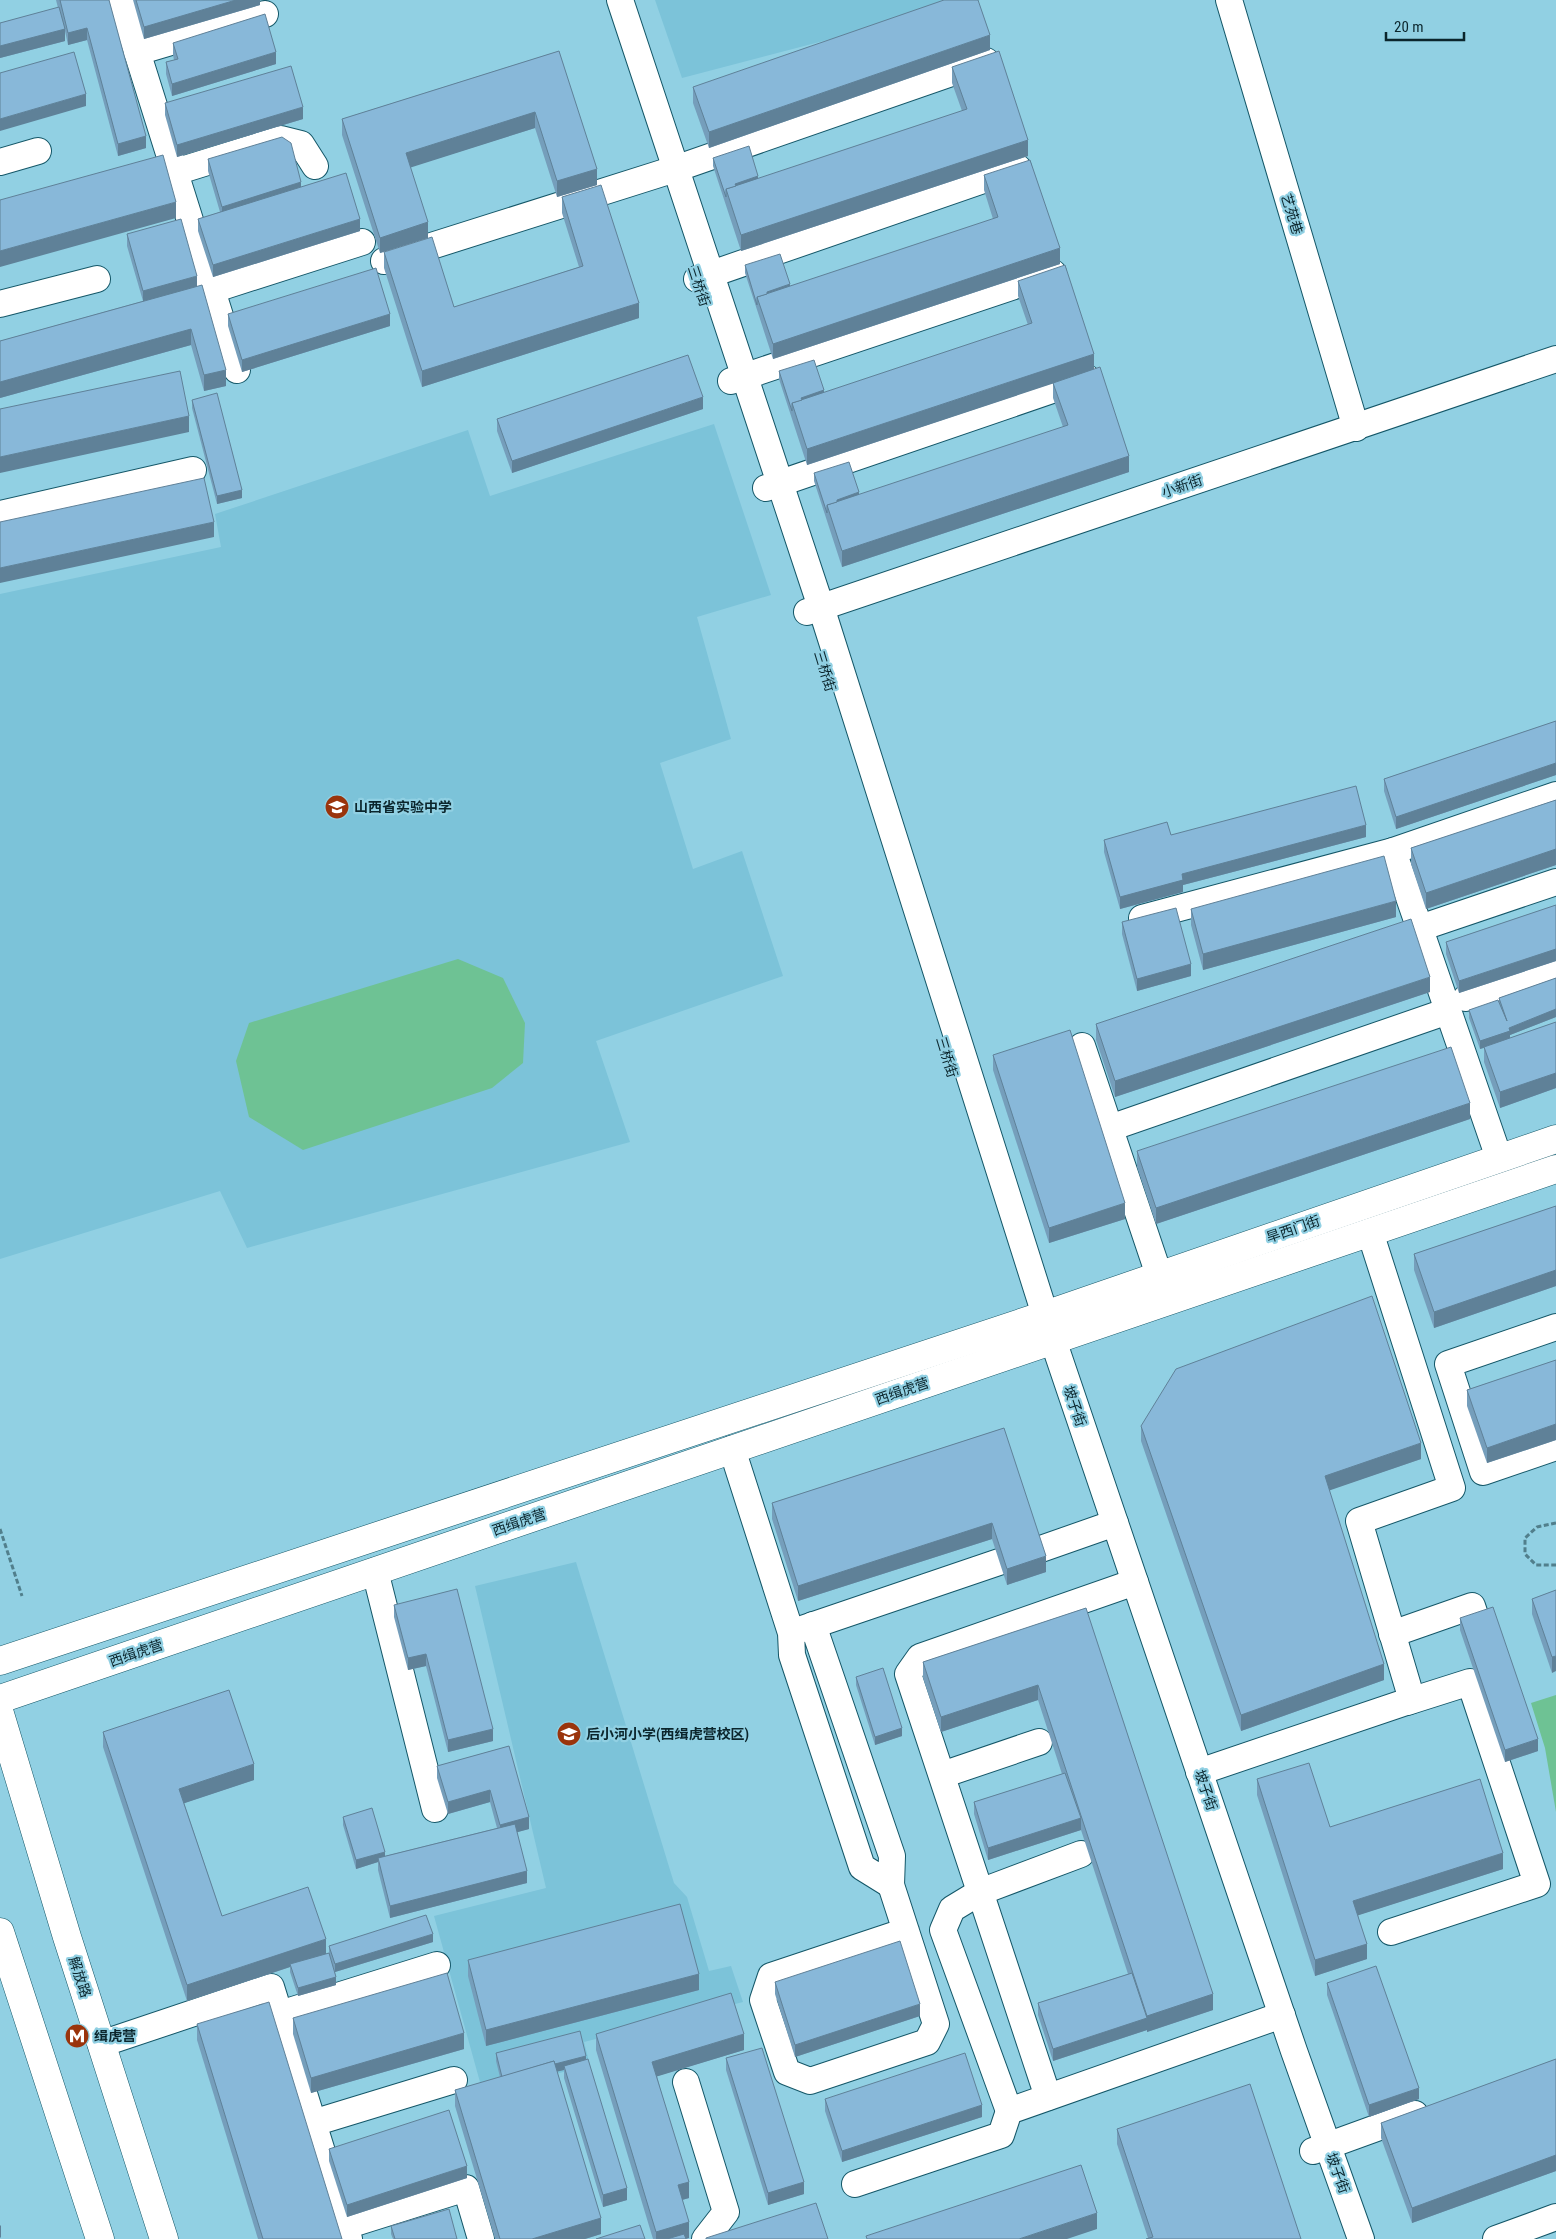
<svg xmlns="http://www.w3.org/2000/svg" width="1556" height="2239" font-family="'Roboto Condensed','Noto Sans SC',sans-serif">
<rect width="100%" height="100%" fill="#91d0e3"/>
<g fill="#7cc3d9">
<polygon points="655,0 980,0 682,78"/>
<polygon points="714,424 771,595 697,617 731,739 660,763 693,869 742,851 783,976 596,1041 630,1142 247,1248 220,1191 0,1259 0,594 221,547 215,514 468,430 490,496"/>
<polygon points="576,1562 674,1883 687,1897 709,1971 731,1966 743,2002 584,2042 590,2065 483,2093 434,1916 546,1888 475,1586"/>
</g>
<g fill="#6ec294">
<polygon points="458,959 503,978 525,1023 523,1063 492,1088 303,1150 249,1117 236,1061 249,1023"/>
<polygon points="1556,1695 1556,1812 1545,1748 1531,1703"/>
</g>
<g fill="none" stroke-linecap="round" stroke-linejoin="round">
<defs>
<g id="minor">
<polyline points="119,0 123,7 237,370"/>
<polyline points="620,0 821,607 1053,1340 1294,2051 1361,2239"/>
<polyline points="1229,0 1356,428"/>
<polyline points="137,52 265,14"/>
<polyline points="0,162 38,151"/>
<polyline points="175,172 281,139 301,144 315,166"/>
<polyline points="384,261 675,169 986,61"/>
<polyline points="697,279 1018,168"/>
<polyline points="212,290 362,242"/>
<polyline points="0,304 97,279"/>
<polyline points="731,381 1053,273"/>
<polyline points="766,488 1087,378"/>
<polyline points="0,514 193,470"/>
<polyline points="807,612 1556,359"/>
<polyline points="1393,851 1499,1158"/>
<polyline points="1142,918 1393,851 1556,795"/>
<polyline points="1420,928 1556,882"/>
<polyline points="1466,998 1556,968"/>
<polyline points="1082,1046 1159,1275"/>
<polyline points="1110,1128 1448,1011"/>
<polyline points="1556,1327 1448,1364 1483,1472 1556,1447"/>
<polyline points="732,1449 791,1633 792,1655 862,1867 891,1885 892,1856 813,1625"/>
<polyline points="1038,1550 1115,1523"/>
<polyline points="375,1571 435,1809"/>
<polyline points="796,1631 999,1562"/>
<polyline points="1392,1634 1472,1606 1478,1624"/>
<polyline points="1199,1772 1412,1700 1359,1521 1452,1488 1370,1232"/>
<polyline points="942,1775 1039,1742"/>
<polyline points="891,1885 936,2024 927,2042 810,2081 787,2072 763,2000 771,1976 906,1931"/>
<polyline points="1391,1932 1537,1884 1470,1682 1407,1702"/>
<polyline points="280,2014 437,1965"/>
<polyline points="101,2044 271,1987 349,2239"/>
<polyline points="686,2082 726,2212 705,2239"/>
<polyline points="1048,2097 908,1674 920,1657 1135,1582"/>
<polyline points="1009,2111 943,1930 952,1909 980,1892 1081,1854"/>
<polyline points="313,2123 454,2080"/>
<polyline points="1313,2151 1415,2114"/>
<polyline points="855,2184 1001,2135 1009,2111 1282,2015"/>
<polyline points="345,2226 466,2188 481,2239"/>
<polyline points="1496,2239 1556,2217"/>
</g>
<g id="major">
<polyline points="0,1661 1045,1315 1556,1139"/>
<polyline points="0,1699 1556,1169"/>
<polyline points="0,1714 67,1937 164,2239"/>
<polyline points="0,1932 100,2239"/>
</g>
</defs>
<use href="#minor" stroke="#145768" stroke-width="28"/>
<use href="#major" stroke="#145768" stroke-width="29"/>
<g stroke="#517f8c" stroke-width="3" stroke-dasharray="5 2.5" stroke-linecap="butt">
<polyline points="1556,1523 1537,1527 1525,1538 1525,1554 1536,1565 1556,1565"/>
<polyline points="0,1529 22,1596"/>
</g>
<use href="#minor" stroke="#fff" stroke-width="26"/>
<use href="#major" stroke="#fff" stroke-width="28"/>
</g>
<g fill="#759ebb">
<polygon points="56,0 109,0 146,148 118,156 87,40 68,45 65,31 65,41 0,58 0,23 58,8"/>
<polygon points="133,0 260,0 260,5 144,39"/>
<polygon points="173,43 276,64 172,96 166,74 166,62 174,60 173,55"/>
<polygon points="990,50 709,148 693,103 693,87"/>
<polygon points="559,51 597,185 557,197 535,128 410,167 428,238 380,253 342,135 342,119"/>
<polygon points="952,67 1028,156 741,251 713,166 713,158 758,179 962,111 952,83"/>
<polygon points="165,103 303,119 177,157 165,115"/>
<polygon points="208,159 301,187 360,231 213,277 198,231 198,219 220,212 208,171"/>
<polygon points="984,175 1060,264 773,359 745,273 745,265 790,287 993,219 984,190"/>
<polygon points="562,197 639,318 422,387 384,268 384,252 454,307 579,267 562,213"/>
<polygon points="127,234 197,286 226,386 204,391 191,345 0,398 0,341 143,301 127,246"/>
<polygon points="1018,281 1094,369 1129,472 842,567 814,481 814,473 859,495 1063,427 1053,398 1053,383 807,465 779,379 779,371 824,393 1028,325 1018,296"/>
<polygon points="228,314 390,326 242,372 228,326"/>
<polygon points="192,400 242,498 217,504 192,408"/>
<polygon points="703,409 512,473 497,431 497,419"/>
<polygon points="1556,721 1556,775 1396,829 1384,791 1384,779"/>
<polygon points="1556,800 1556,865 1426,909 1411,864 1411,848"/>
<polygon points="1171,835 1366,837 1183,885 1183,892 1120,909 1104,852 1104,840"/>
<polygon points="1556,905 1556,961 1459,993 1446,954 1446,942"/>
<polygon points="1191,909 1396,917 1203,970 1191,925"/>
<polygon points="1122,922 1191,976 1137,991 1122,934"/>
<polygon points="1556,978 1556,1017 1510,1035 1510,1038 1556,1022 1556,1088 1500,1108 1484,1062 1484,1048 1480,1049 1469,1018 1469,1010 1499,1002 1499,998"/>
<polygon points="1430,992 1115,1097 1096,1040 1096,1024"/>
<polygon points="993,1055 1125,1219 1049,1243 993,1070"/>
<polygon points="1470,1119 1156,1224 1137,1167 1137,1151"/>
<polygon points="1556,1206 1556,1286 1434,1328 1414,1270 1414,1254"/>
<polygon points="1556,1360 1556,1440 1487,1463 1467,1406 1467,1390"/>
<polygon points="1141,1426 1421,1459 1329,1490 1384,1680 1241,1731 1141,1441"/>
<polygon points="1004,1428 1046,1572 1007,1585 992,1539 798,1601 772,1519 772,1503"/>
<polygon points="1556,1590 1552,1673 1532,1614 1532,1599"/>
<polygon points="394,1605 493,1741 448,1752 426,1666 408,1670 394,1617"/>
<polygon points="1086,1608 1213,2010 1147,2032 1147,2030 1053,2061 1038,2015 1038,2003 1128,1974 1081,1830 988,1860 974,1814 974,1802 1062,1774 1038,1700 941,1732 923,1678 923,1662"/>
<polygon points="1460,1618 1538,1751 1505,1762 1460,1630"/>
<polygon points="856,1677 902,1736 875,1745 856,1685"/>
<polygon points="103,1732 254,1780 184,1803 222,1916 326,1954 329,1953 329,1946 433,1942 335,1972 336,1985 298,1996 290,1972 290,1967 187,2001 103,1747"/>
<polygon points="509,1746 529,1829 517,1832 527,1883 390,1918 378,1870 378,1862 356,1869 343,1825 343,1817 385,1856 497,1828 490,1802 448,1814 437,1778 437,1766"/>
<polygon points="1257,1779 1330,1827 1503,1869 1358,1915 1367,1959 1315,1976 1257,1795"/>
<polygon points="468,1960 699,1990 486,2046 468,1976"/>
<polygon points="775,1982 920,2016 795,2057 775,1994"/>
<polygon points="1327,1983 1419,2099 1369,2117 1327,1995"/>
<polygon points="293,2018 464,2049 311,2093 293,2034"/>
<polygon points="197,2024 342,2239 258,2239 197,2040"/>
<polygon points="596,2034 744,2050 657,2076 689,2198 682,2200 689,2238 686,2239 653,2239 596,2050"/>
<polygon points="496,2053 586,2059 627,2200 603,2207 564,2078 564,2070 557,2071 601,2234 585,2239 495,2239 455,2106 455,2090 500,2077 496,2061"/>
<polygon points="726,2058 804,2194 768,2205 726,2070"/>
<polygon points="1556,2059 1556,2171 1412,2223 1381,2138 1381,2123"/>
<polygon points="825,2099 982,2117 842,2162 825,2111"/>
<polygon points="1117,2129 1301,2239 1148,2238 1117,2144"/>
<polygon points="329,2149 467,2178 347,2217 329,2161"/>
<polygon points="391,2226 457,2239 393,2239 391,2234"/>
</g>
<g fill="#5f8198">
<polygon points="236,0 260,0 260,5 144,39 144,27"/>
<polygon points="87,28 87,40 68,45 68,33"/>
<polygon points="65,29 65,41 0,58 0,46"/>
<polygon points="990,35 990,50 709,148 709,132"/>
<polygon points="276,52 276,64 172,96 172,84"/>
<polygon points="86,94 86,106 0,131 0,119"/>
<polygon points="303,107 303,119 177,157 177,145"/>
<polygon points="535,112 535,128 406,169 406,153"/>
<polygon points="146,136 146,148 118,156 118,144"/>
<polygon points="1028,140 1028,156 741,251 741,235"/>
<polygon points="597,169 597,185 557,197 557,181"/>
<polygon points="758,176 758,184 735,192 735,184"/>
<polygon points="301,182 301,194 222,219 222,207"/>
<polygon points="176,202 176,218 0,267 0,251"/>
<polygon points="360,219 360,231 213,277 213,265"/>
<polygon points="428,222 428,238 380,253 380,238"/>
<polygon points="1060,248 1060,264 773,359 773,344"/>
<polygon points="197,276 197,288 143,303 143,291"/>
<polygon points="790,284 790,293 767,300 767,292"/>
<polygon points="639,303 639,318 422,387 422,371"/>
<polygon points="390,314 390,326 242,372 242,360"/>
<polygon points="191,329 191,345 0,398 0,382"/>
<polygon points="1094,354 1094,370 807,465 807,449"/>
<polygon points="226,370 226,386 204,391 204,375"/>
<polygon points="824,390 824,398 801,406 801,398"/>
<polygon points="703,397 703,409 512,473 512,461"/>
<polygon points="189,416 189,432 0,473 0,457"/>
<polygon points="1129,456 1129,472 842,567 842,551"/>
<polygon points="242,490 242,498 217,504 217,496"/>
<polygon points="859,492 859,500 837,508 837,500"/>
<polygon points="214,522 214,537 0,583 0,568"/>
<polygon points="1556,763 1556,775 1396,829 1396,817"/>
<polygon points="1366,825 1366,837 1183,885 1183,892 1120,909 1120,897 1182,874"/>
<polygon points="1556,849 1556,865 1426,909 1426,893"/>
<polygon points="1396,901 1396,917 1203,970 1203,954"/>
<polygon points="1556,949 1556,961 1459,993 1459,981"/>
<polygon points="1191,964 1191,976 1137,991 1137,979"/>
<polygon points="1430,977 1430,992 1115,1097 1115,1081"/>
<polygon points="1556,1009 1556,1017 1510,1035 1510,1039 1480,1049 1480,1041 1509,1028"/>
<polygon points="1556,1073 1556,1088 1500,1108 1500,1092"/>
<polygon points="1470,1103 1470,1119 1156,1224 1156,1208"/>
<polygon points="1125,1203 1125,1219 1049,1243 1049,1228"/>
<polygon points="1556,1270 1556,1286 1434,1328 1434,1312"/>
<polygon points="1556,1424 1556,1440 1487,1463 1487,1448"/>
<polygon points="1421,1443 1421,1459 1325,1492 1325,1476"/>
<polygon points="992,1523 992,1539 798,1601 798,1586"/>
<polygon points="1046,1556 1046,1572 1007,1585 1007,1569"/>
<polygon points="426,1654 426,1666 408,1670 408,1658"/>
<polygon points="1556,1656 1556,1671 1552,1673 1552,1657"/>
<polygon points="1384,1664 1384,1680 1241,1731 1241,1715"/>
<polygon points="1038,1685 1038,1700 941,1732 941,1717"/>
<polygon points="902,1728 902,1736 875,1745 875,1737"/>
<polygon points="493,1729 493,1741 448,1752 448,1740"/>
<polygon points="1538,1739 1538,1751 1505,1762 1505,1750"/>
<polygon points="254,1764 254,1780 179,1805 179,1789"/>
<polygon points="490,1790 490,1802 448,1814 448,1802"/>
<polygon points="529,1817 529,1829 500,1837 500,1825"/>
<polygon points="1081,1818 1081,1830 988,1860 988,1848"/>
<polygon points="385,1852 385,1860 378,1858 378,1862 356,1869 356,1860"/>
<polygon points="1503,1853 1503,1869 1353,1917 1353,1901"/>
<polygon points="527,1871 527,1883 390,1918 390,1906"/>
<polygon points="433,1934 433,1942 335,1972 335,1964"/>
<polygon points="326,1939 326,1955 290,1964 290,1967 187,2001 187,1985"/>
<polygon points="1367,1944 1367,1959 1315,1976 1315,1960"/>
<polygon points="699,1974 699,1990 486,2046 486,2030"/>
<polygon points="336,1977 336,1985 298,1996 298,1988"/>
<polygon points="1213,1994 1213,2010 1147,2032 1147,2016"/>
<polygon points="920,2004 920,2016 795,2057 795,2045"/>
<polygon points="1147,2018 1147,2030 1053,2061 1053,2049"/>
<polygon points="464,2033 464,2049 311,2093 311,2078"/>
<polygon points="744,2034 744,2050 652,2078 652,2062"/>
<polygon points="586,2056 586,2064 564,2066 564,2070 502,2085 502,2077"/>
<polygon points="1419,2088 1419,2099 1369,2117 1369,2105"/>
<polygon points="982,2105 982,2117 842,2162 842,2151"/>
<polygon points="1556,2155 1556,2171 1412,2223 1412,2208"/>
<polygon points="467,2166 467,2178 347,2217 347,2205"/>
<polygon points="689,2182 689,2198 678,2201 678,2185"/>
<polygon points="804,2182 804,2194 768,2205 768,2193"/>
<polygon points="627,2188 627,2200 603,2207 603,2195"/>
<polygon points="1097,2213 1097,2229 1067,2239 1019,2239"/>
<polygon points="601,2218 601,2234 585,2239 532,2239"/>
<polygon points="689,2222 689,2238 685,2239 656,2239 656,2232"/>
<polygon points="1,2225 1,2237 0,2238 0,2226"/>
</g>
<g fill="#88b8d9" stroke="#5f8198">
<polygon points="60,0 109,0 146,136 118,144 87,28 68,33"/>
<polygon points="136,0 236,0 144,27"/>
<polygon points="944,0 978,0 990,35 709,132 693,87"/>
<polygon points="59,7 65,29 0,46 0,23"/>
<polygon points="265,14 276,52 172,84 166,62 178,59 173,43"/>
<polygon points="559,51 597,169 557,181 535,112 406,153 428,222 380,238 342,119"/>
<polygon points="999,51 1028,140 741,235 726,189 967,109 952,67"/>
<polygon points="74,52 86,94 0,119 0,73"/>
<polygon points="291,66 303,107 177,145 165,103"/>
<polygon points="282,137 291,143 301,182 222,207 208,159"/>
<polygon points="749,146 758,176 735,184 736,186 726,189 726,197 713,158"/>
<polygon points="163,155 176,202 0,251 0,200"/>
<polygon points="1030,160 1060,248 773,344 757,297 998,217 984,175"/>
<polygon points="346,173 360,219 213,265 198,219"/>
<polygon points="601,185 639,303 422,371 384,252 432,237 454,307 583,266 562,197"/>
<polygon points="181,219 197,276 143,291 127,234"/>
<polygon points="780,254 790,284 767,292 767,294 757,297 757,305 745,265"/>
<polygon points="1065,265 1094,354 807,449 792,403 1032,323 1018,281"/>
<polygon points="376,268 390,314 242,360 228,314"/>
<polygon points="202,285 226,370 204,375 191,329 0,382 0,341"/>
<polygon points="688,355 703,397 512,461 497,419"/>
<polygon points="814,360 824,390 801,398 802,400 792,403 792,411 779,371"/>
<polygon points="1100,367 1129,456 842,551 827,505 1068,425 1053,383"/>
<polygon points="180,371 189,416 0,457 0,409"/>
<polygon points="217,393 242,490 217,496 192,400"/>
<polygon points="849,462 859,492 837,500 837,502 827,505 827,513 814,473"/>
<polygon points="204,478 214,522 0,568 0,522"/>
<polygon points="1556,721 1556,763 1396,817 1384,779"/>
<polygon points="1356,786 1366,825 1182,874 1183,880 1120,897 1104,840 1167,822 1171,835"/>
<polygon points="1556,800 1556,849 1426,893 1411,848"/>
<polygon points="1384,856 1396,901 1203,954 1191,909"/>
<polygon points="1556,905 1556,949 1459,981 1446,942"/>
<polygon points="1176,908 1191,964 1137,979 1122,922"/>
<polygon points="1411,919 1430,977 1115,1081 1096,1024"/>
<polygon points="1556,978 1556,1009 1509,1028 1510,1031 1480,1041 1469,1010 1498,1000 1507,1021 1499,998"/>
<polygon points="1556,1022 1556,1073 1500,1092 1484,1047"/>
<polygon points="1070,1030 1125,1203 1049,1228 993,1055"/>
<polygon points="1451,1047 1470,1103 1156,1208 1137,1151"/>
<polygon points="1556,1206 1556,1270 1434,1312 1414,1254"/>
<polygon points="1372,1296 1421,1443 1325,1476 1384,1664 1241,1715 1141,1426 1176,1369"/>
<polygon points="1556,1360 1556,1424 1487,1448 1467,1390"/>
<polygon points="1004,1428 1046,1556 1007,1569 992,1523 798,1586 772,1503"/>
<polygon points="457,1589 493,1729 448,1740 426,1654 408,1658 394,1605"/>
<polygon points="1556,1590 1556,1656 1552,1657 1532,1599"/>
<polygon points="1493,1607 1538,1739 1505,1750 1460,1618"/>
<polygon points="1086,1608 1213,1994 1147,2016 1038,1685 941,1717 923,1662"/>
<polygon points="883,1668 902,1728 875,1737 856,1677"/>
<polygon points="229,1690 254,1764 179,1789 222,1916 308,1887 326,1939 187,1985 103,1732"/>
<polygon points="509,1746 529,1817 500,1825 490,1790 448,1802 437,1766"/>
<polygon points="1309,1763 1330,1827 1480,1779 1503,1853 1353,1901 1367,1944 1315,1960 1257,1779"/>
<polygon points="1065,1773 1081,1818 988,1848 974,1802"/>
<polygon points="372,1808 385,1852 356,1860 343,1817"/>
<polygon points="515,1824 527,1871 390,1906 378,1858"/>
<polygon points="680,1904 699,1974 486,2030 468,1960"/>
<polygon points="426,1915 433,1934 335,1964 329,1946"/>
<polygon points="900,1941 920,2004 795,2045 775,1982"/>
<polygon points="329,1953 336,1977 298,1988 290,1964"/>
<polygon points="1376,1966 1419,2088 1369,2105 1327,1983"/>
<polygon points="447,1973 464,2033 311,2078 293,2018"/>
<polygon points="1132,1973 1147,2018 1053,2049 1038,2003"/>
<polygon points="731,1993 744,2034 652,2062 689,2182 678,2185 689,2222 656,2232 596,2034"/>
<polygon points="269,2002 342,2239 263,2239 197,2024"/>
<polygon points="580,2031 586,2056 555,2064 554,2061 502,2077 496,2053"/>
<polygon points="762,2048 804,2182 768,2193 726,2058"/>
<polygon points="965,2053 982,2105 842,2151 825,2099"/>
<polygon points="588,2059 627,2188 603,2195 564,2066"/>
<polygon points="1556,2059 1556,2155 1412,2208 1381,2123"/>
<polygon points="554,2061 601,2218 532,2239 500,2239 455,2090"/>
<polygon points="1250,2084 1301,2239 1146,2239 1153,2237 1117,2129"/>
<polygon points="449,2110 467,2166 347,2205 329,2149"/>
<polygon points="1081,2165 1097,2213 1019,2239 867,2239 866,2236"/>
<polygon points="816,2203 828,2239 706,2239 706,2238"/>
<polygon points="449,2209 457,2239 395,2239 391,2226"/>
<polygon points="640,2225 645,2239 596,2239"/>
<polygon points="684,2234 686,2239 667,2239"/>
</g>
<defs>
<symbol id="school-disc" viewBox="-11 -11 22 22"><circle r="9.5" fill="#9a340c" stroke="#91d0e3"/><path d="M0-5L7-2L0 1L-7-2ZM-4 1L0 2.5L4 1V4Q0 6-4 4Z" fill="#fff"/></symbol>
<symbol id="metro-disc" viewBox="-11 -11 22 22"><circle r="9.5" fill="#9a340c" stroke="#91d0e3"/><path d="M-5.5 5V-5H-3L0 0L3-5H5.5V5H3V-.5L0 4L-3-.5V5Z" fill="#fff"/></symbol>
</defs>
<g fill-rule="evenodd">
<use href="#school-disc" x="323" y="793" width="28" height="28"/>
<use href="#school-disc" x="555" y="1720" width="28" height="28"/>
<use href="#metro-disc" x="63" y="2022" width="28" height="28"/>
</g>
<g text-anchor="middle" stroke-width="4.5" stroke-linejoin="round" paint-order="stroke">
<g font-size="14" fill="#0b252c" stroke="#91d0e3">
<text transform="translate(1292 214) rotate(73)" y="5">艺苑巷</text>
<text transform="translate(699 286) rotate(72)" y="5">三桥街</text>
<text transform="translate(1182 486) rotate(-19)" y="5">小新街</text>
<text transform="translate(825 671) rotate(73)" y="5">三桥街</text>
<text transform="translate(947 1057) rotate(73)" y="5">三桥街</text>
<text transform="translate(1293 1229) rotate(-19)" y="5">旱西门街</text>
<text transform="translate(902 1391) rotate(-19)" y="5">西缉虎营</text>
<text transform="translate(1075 1406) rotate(71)" y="5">坡子街</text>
<text transform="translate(519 1522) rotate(-19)" y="5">西缉虎营</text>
<text transform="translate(136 1653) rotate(-19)" y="5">西缉虎营</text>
<text transform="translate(1206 1790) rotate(71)" y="5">坡子街</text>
<text transform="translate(80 1977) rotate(72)" y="5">解放路</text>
<text transform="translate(1338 2173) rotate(70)" y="5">坡子街</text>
</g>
<g font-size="14" font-weight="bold" fill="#0b252c" stroke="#91d0e3" text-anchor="start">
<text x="354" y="812">山西省实验中学</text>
<text x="586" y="1739">后小河小学(西缉虎营校区)</text>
<text x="94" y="2041">缉虎营</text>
</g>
</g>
<path d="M1386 32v8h78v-8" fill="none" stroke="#0b252c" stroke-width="2.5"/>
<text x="1394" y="32" font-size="15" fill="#0b252c" stroke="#91d0e3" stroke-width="4" paint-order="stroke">20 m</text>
</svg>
